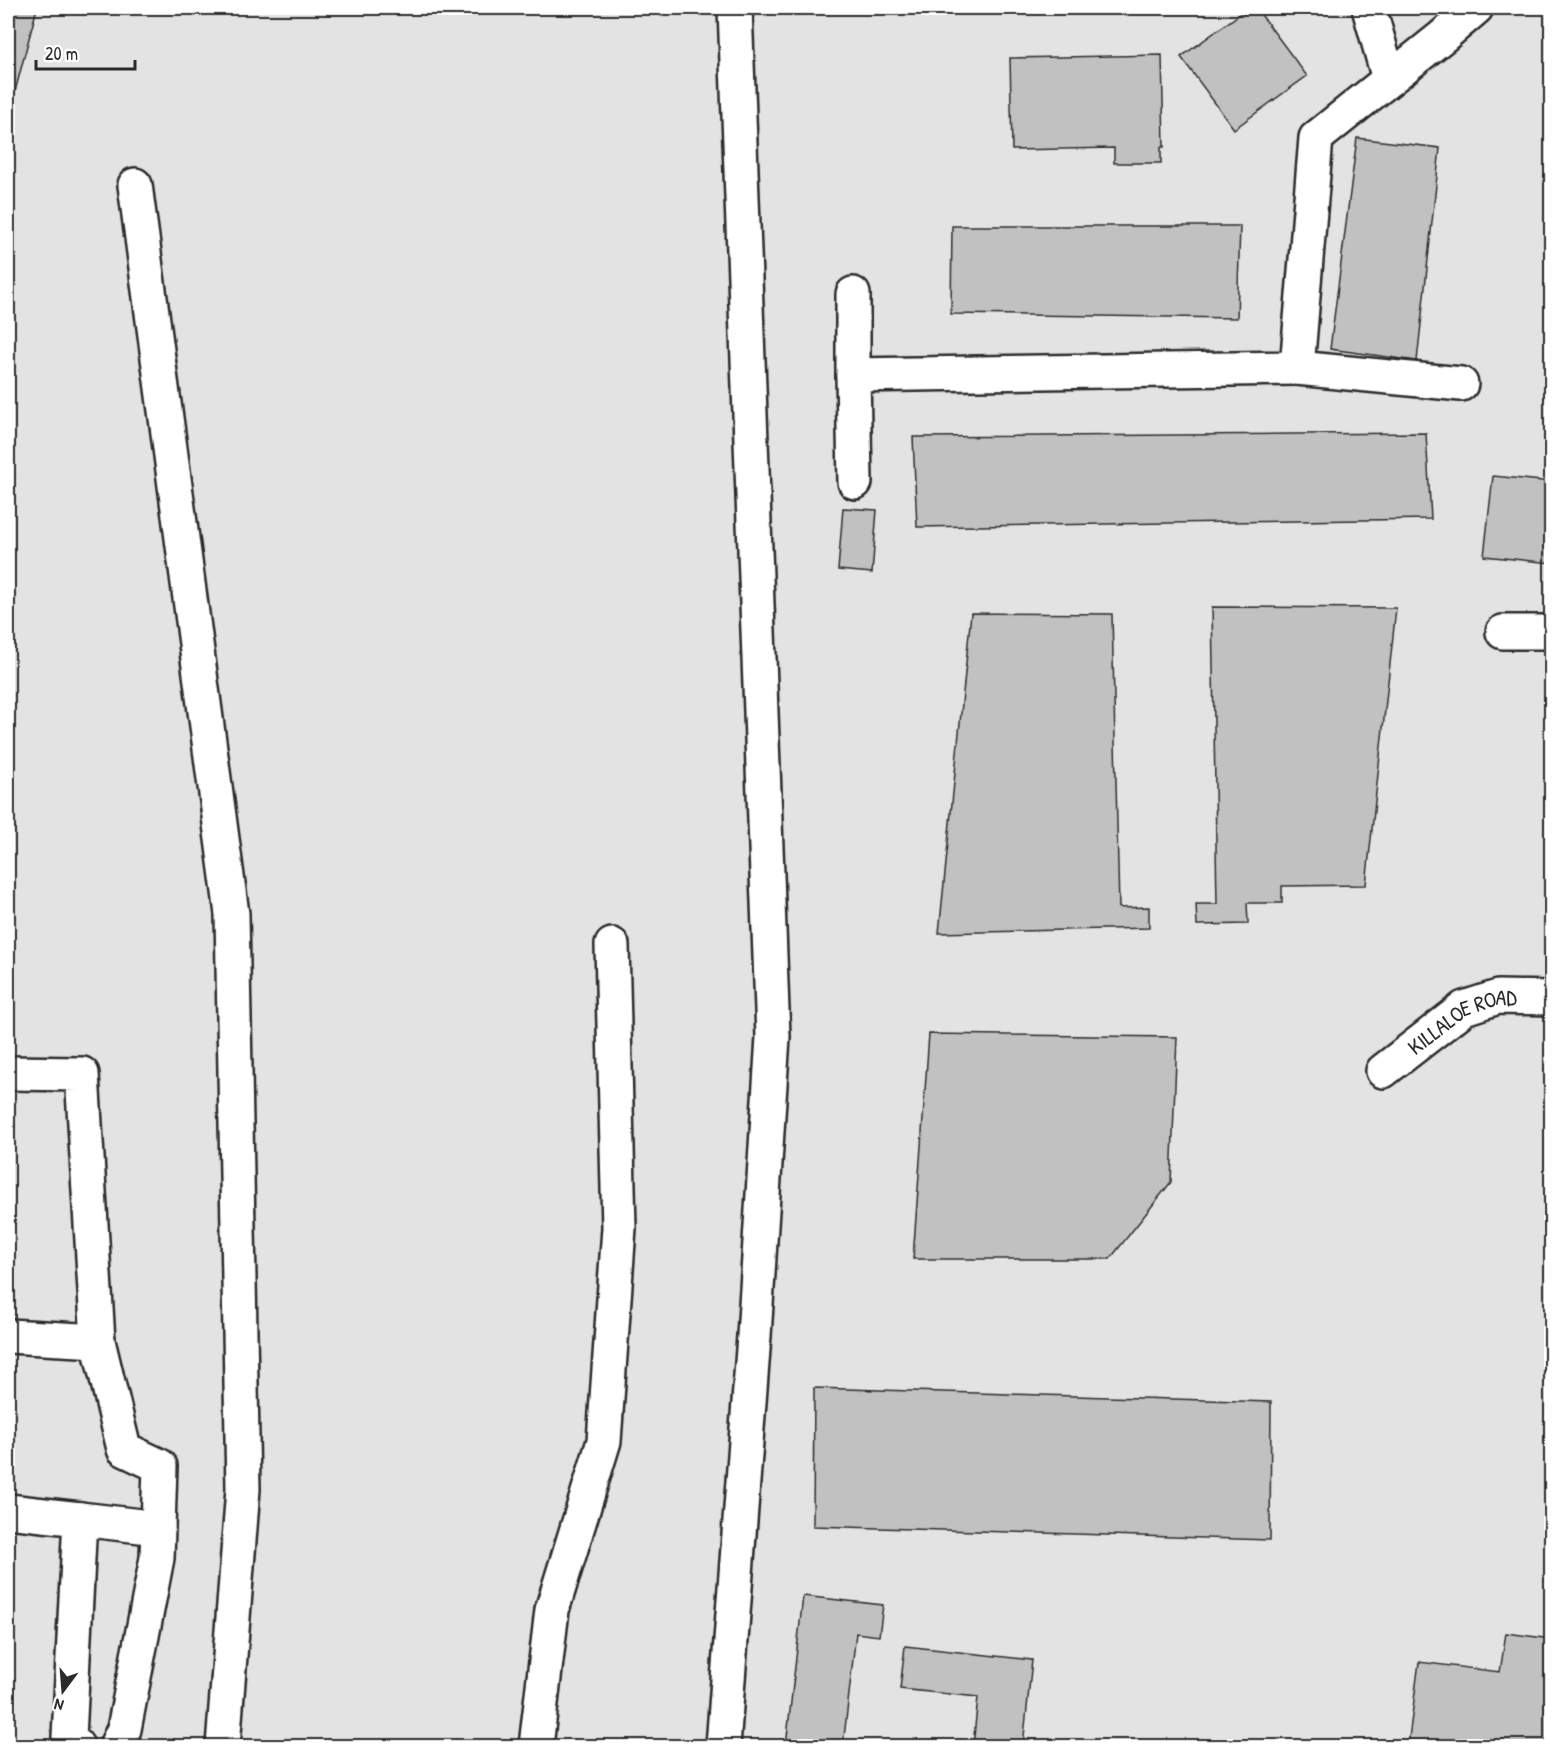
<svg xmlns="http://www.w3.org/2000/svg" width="1559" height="1754" font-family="'Patrick Hand',sans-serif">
<rect width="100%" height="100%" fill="#f2f2f2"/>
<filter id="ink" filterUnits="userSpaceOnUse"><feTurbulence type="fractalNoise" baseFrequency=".0167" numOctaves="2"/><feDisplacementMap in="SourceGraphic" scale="12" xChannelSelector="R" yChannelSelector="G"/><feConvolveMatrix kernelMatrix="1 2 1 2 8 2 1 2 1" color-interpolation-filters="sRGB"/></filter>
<g filter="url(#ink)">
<rect fill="#e3e3e3" x="8" y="8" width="1543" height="1738"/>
<g fill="#c1c1c1" stroke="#2b2b2b" stroke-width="1.5">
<polygon points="8,8 37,8 8,118"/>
<polygon points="1248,8 1256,8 1307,76 1234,129 1181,57"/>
<polygon points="1162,55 1164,147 1161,147 1161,163 1114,163 1114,148 1012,150 1010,58"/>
<polygon points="1357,138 1440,148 1417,361 1330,349"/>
<polygon points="952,226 1240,226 1237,318 951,314"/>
<polygon points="1426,433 1431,519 917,527 913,437"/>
<polygon points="1493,476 1552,482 1552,563 1484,556"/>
<polygon points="843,508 877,510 872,573 838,570"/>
<polygon points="1212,607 1396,608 1366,885 1282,886 1282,903 1247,903 1248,924 1197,925 1196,904 1217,904"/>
<polygon points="971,613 1112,614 1119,908 1149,907 1149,928 939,933"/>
<polygon points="929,1034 1177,1037 1171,1182 1110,1259 913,1259"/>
<polygon points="814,1388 1271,1402 1270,1540 813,1526"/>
<polygon points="803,1596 883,1605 879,1636 856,1633 843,1746 786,1746"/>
<polygon points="1506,1633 1552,1639 1552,1746 1408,1746 1419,1662 1500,1672"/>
<polygon points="905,1646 1032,1660 1023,1746 973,1746 978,1697 900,1689"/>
</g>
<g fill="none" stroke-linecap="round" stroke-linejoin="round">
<defs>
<g id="minor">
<polyline points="1369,8 1389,79"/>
<polyline points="135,185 232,914 243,1489 223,1746"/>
<polyline points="853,294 853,375 1297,368 1316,138 1442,37 1476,8"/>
<polyline points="1297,368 1461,384"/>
<polyline points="853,375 855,482"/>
<polyline points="1503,632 1552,632"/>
<path id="s1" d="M1383,1071L1464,1008L1498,997L1552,998"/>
<polyline points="8,1073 82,1074 98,1341 124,1449 160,1466 157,1558 124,1729 116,1746"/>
<polyline points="8,1336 98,1341"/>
<polyline points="8,1511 80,1519"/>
<polyline points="77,1746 69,1737 80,1519 158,1528"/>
<polyline points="536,1746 552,1610 604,1441 619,1228 612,945"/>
<polyline points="723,1746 754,1336 773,1037 735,8"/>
</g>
</defs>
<use href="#minor" stroke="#2b2b2b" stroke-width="38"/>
<use href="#minor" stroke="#fff" stroke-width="33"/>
</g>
</g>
<g text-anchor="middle" stroke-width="6" stroke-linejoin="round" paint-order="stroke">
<g font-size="22" fill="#2b2b2b" stroke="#fff">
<text dy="8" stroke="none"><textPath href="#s1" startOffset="96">KILLALOE ROAD</textPath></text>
</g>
</g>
<rect width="1559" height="1754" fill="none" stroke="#fff" stroke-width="30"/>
<rect x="15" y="15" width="1529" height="1724" fill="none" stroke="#2b2b2b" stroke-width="2" filter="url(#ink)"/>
<g transform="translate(63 1691) rotate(196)" stroke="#ffffff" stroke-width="4.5" paint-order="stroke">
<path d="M0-4.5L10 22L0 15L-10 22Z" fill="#2b2b2b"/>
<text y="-9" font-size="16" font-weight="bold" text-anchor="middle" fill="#2b2b2b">N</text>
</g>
<path d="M36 60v9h99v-9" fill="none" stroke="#2b2b2b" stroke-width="3"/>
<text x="45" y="60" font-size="18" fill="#2b2b2b" stroke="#ffffff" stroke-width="4.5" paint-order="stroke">20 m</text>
</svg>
